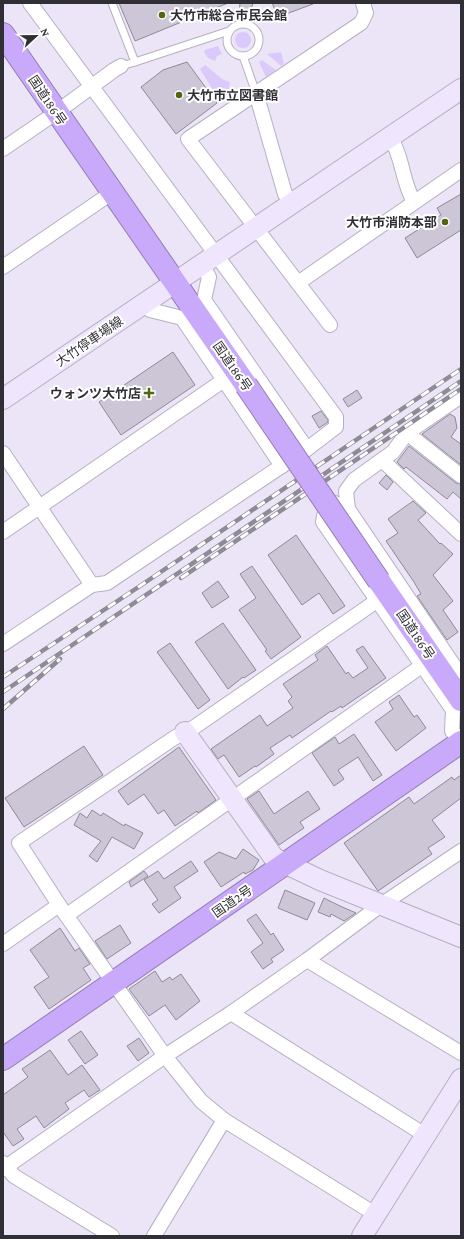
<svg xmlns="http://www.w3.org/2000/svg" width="464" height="1239" font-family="'Crimson Pro','Noto Sans JP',serif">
<rect width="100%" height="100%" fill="#ebe5f7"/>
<g fill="#dcc9fc">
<circle cx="243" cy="40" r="8"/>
<polygon points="218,46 222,54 217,56 215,61 208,58 204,52 205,50"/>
<polygon points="281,52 284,64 281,66 267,54"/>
<polygon points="262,60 276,70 266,77 259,62"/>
<polygon points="205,65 222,79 230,82 229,88 224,97 218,98 200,69"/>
</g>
<g fill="#ccc6d7" stroke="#8f8999">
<polygon points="119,3 228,3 135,41"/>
<polygon points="240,3 253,3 249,16 239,13"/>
<polygon points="272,3 313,3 313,4 278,17"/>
<polygon points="187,62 217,103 176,134 141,87 163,70"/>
<polygon points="461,194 461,230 417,258 405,238 441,215 437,208"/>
<polygon points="173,352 195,385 121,435 99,402"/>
<polygon points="357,390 362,398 348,407 343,399"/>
<polygon points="321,411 328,420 328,422 319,428 312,416"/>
<polygon points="450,414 455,417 457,428 451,437 461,444 461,465 422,434"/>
<polygon points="409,446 456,483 461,484 461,499 453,492 447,499 406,467 404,469 397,462"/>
<polygon points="386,475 393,482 387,490 379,483"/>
<polygon points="413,501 426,513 418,520 440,544 441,543 453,554 433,575 453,601 443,610 458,632 447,640 417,596 421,594 414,582 386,541 398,533 388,519"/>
<polygon points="296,535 345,606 333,614 319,593 302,605 268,555"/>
<polygon points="252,566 301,637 271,659 265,651 267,650 239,610 256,598 240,574"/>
<polygon points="218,581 229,597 212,608 202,593"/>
<polygon points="223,623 256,670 244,678 243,677 228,689 195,642"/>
<polygon points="170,643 210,700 198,709 157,652"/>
<polygon points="327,646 346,674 348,672 353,678 368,668 356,650 363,646 386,678 342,708 341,706 332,712 331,711 292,738 290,735 270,748 274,754 256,767 255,766 239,777 224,755 218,759 211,749 260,715 267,726 293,708 288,701 292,697 283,684 318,660 315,655"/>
<polygon points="399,695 414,717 417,715 426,728 396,751 375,722 393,709 389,702"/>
<polygon points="354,734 382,775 373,781 358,757 338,770 344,779 334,786 312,753 335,737 339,744"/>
<polygon points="84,746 103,775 24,827 5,798"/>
<polygon points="179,747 216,800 198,813 197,811 175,826 164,810 158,814 144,794 128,805 118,791"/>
<polygon points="461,775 461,798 432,820 445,837 428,848 432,854 378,891 344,843 409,797 414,804 452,777 454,780"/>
<polygon points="259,791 274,814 308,791 320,809 300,822 304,828 279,845 247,799"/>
<polygon points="92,810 101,816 103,813 124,826 125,824 143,833 134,849 112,837 97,862 89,856 101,841 74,825 80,813 87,818"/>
<polygon points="243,849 259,860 253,870 245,874 244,872 221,887 204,862 219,852 236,859"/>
<polygon points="191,861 198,871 174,887 181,898 159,913 152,904 158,900 144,880 158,871 164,879"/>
<polygon points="144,871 148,876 131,887 129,882"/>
<polygon points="285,890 315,903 307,920 278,908"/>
<polygon points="324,898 340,906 356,913 344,921 331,914 330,917 318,912"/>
<polygon points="256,914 271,935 273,933 284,950 271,959 273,962 263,969 251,952 263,943 247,920"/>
<polygon points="120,925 131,943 107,959 95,941"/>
<polygon points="60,928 75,951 79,948 90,964 83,968 91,980 49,1009 34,987 49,977 30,950"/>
<polygon points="155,971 162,982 170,977 172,980 181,974 200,1001 176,1020 165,1005 149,1016 129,989"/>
<polygon points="81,1031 98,1055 85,1064 68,1040"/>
<polygon points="139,1038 149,1053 138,1061 127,1046"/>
<polygon points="50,1050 68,1075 82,1065 100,1090 89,1097 84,1090 65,1103 69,1109 44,1128 36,1116 17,1129 24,1139 13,1146 3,1132 3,1095 28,1077 22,1069"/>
</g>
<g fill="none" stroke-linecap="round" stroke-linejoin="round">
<defs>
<g id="lane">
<polyline points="112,3 135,62 121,66"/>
<circle cx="243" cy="40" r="16"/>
<polyline points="243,56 256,93"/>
<polyline points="135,62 229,31"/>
</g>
<g id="street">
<polyline points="256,93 285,194 291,203"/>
<path d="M390,137C403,157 402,182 414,202"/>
<polyline points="3,149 57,112 114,70 121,66"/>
<polyline points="202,265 209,277 204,300 307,449"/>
<polyline points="3,267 113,192"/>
<polyline points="298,283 461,170"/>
<polyline points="145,304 150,310 182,318 282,466"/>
<polyline points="330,325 188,139 361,23 366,13 363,3"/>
<polyline points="461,396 407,433 393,452 354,480 346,491 348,509 461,676"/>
<polyline points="407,433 461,476"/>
<polyline points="3,453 92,585"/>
<polyline points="382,460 461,534"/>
<polyline points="335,503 324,516 323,522 453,710 452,731 461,742"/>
<polyline points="3,532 224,380"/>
<polyline points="3,644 92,585 107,583 307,449 336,427 336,417 30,3"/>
<polyline points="67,915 423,665"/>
<polyline points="3,944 59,905"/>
<polyline points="307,960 461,1053"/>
<polyline points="231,1013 425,1135"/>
<polyline points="3,1163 14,1176 112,1236"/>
<polyline points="3,1169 165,1056 231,1013 307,960 381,905 461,851"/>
<polyline points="375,1214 224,1120 201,1101 165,1056 59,905 19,843 174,738 193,728 378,600"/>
<polyline points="154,1236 224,1120"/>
</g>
<g id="secondary">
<polyline points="3,399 461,89"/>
<polyline points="185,732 274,858 320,880 461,937"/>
<polyline points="362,1236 461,1079"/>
</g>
<g id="highway">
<polyline points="3,34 246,385"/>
<polyline points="379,581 461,700"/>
<polyline points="3,1059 461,742"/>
</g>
</defs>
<use href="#lane" stroke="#b6b0c1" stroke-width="9"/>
<use href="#street" stroke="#b6b0c1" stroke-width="16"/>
<use href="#secondary" stroke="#b6b0c1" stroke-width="22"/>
<use href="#highway" stroke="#947eb5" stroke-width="24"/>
<use href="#lane" stroke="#fff" stroke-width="7"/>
<use href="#street" stroke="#fff" stroke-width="14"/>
<use href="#secondary" stroke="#efe5fd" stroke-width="20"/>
<use href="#highway" stroke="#c9a9f9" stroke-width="22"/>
<defs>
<g id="rail">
<polyline points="181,578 461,389"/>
<polyline points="3,677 140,586 461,369"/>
<polyline points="3,692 461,381"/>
<polyline points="3,709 60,659"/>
</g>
</defs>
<use href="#rail" stroke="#8e8a96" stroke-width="4.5"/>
<use href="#rail" stroke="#fff" stroke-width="3" stroke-dasharray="9" stroke-linecap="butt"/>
<defs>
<polyline id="highway-bridge" points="246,385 379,581"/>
</defs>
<use href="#highway-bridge" stroke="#947eb5" stroke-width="24" stroke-linecap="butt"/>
<use href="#highway-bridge" stroke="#c9a9f9" stroke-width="22"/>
</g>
<g fill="#526510" stroke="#fff" stroke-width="1.5">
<circle cx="162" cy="15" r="4"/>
<circle cx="179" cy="95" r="4"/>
<circle cx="445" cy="222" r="4"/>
<path d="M147 387h4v4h4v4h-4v4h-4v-4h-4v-4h4z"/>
</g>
<g text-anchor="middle" stroke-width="4" stroke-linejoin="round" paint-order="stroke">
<g font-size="13" font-weight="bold" fill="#312f36" stroke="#fff" text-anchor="start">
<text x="170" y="20">大竹市総合市民会館</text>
<text x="187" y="100">大竹市立図書館</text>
<text x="437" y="227" text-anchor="end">大竹市消防本部</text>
<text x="141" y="398" text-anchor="end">ウォンツ大竹店</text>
</g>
<g font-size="13" fill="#312f36" stroke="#fff">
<text transform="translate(48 100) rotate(56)" y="5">国道186号</text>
<text transform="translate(89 341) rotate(-34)" y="5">大竹停車場線</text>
<text transform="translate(233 366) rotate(55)" y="5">国道186号</text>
<text transform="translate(416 634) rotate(56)" y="5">国道186号</text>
<text transform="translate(232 901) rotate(-35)" y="5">国道2号</text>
</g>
</g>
<rect width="464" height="1239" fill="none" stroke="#312f36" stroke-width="8"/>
<g transform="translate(36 36) rotate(68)" stroke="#ffffff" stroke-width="3" paint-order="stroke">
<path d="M0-3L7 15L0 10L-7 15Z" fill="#312f36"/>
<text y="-6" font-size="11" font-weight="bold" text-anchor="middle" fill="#312f36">N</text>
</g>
</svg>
